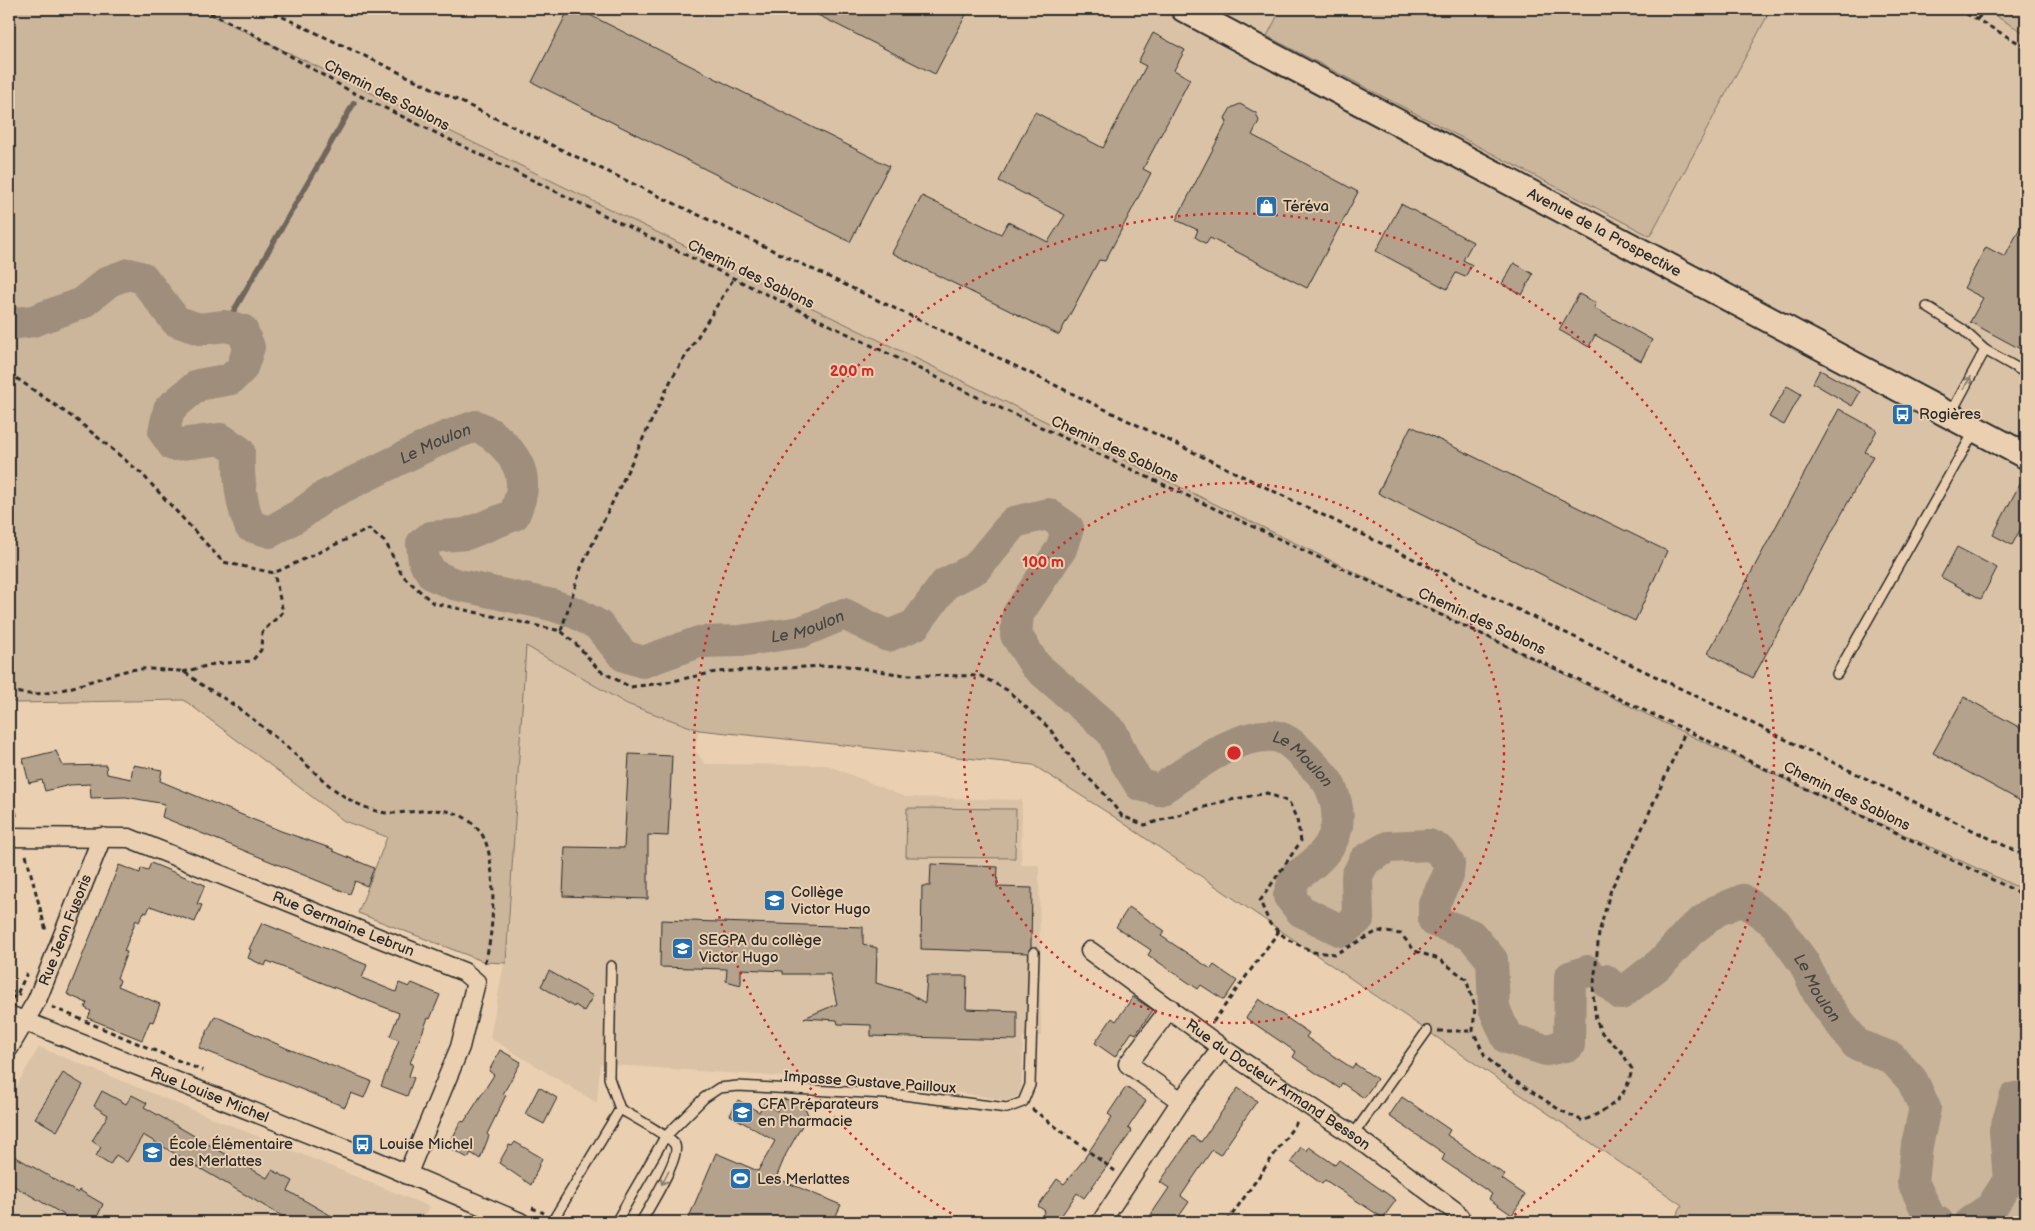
<svg xmlns="http://www.w3.org/2000/svg" width="2035" height="1231" font-family="'Balsamiq Sans',sans-serif">
<rect width="100%" height="100%" fill="#ead0b1"/>
<filter id="ink" filterUnits="userSpaceOnUse"><feTurbulence type="fractalNoise" baseFrequency=".02" numOctaves="2"/><feDisplacementMap in="SourceGraphic" scale="10" xChannelSelector="R" yChannelSelector="G"/><feConvolveMatrix kernelMatrix="1 2 1 2 8 2 1 2 1" color-interpolation-filters="sRGB"/></filter>
<g filter="url(#ink)">
<g fill="#dac2a6">
<polygon points="199,9 1281,9 1268,36 1650,236 1771,9 1984,9 2026,34 2026,891 1687,734"/>
<polygon points="525,645 627,704 699,730 695,750 705,764 827,765 905,797 1022,800 1021,865 1039,865 1041,1036 1023,1037 1022,1084 1019,1095 1010,1100 1005,1100 923,1087 600,1064 597,1103 490,1038 509,937"/>
<polygon points="39,1047 430,1207 421,1222 9,1222 9,1099"/>
</g>
<g fill="#cbb59b" stroke="#7b7063">
<polygon points="9,9 199,9 1687,734 2026,891 2026,1222 1673,1222 1682,1205 1113,816 1033,765 699,730 627,704 526,646 506,963 485,962 358,913 387,837 344,821 184,700 17,703 9,700"/>
<polygon points="1281,9 1771,9 1650,236 1267,36"/>
<polygon points="1984,9 2026,9 2026,34"/>
<polygon points="907,808 1016,809 1015,858 906,857"/>
</g>
<g fill="none" stroke-linecap="round" stroke-linejoin="round">
<polyline stroke="#71665c" stroke-width="5.5" points="225,326 354,103"/>
<g stroke="#9f8e7c" stroke-width="32">
<path id="s1" d="M9,324L33,321L82,303L109,281L129,274L143,278L176,321L199,329L225,326L242,330L249,347L242,368L231,379L198,385L169,409L164,432L173,445L221,439L239,451C238,477 240,501 250,526L270,532L301,514L325,496L443,438L476,426C497,434 523,460 522,485C522,496 518,505 514,515L466,534L431,537L422,544L424,561L433,575L454,584L552,605L576,613L598,625L624,656L643,662L699,642L740,641L801,632L844,614L888,636L915,625L945,584L976,568L1014,522L1048,514L1068,528L1061,549L1018,614L1016,635L1035,665L1112,732L1125,761L1140,785L1159,790C1191,770 1234,733 1274,736C1289,738 1300,752 1310,762C1316,769 1326,777 1330,786C1349,827 1330,855 1295,877L1289,896L1301,911L1342,931L1358,919L1357,876L1365,860L1388,847L1429,845L1441,851L1449,864L1448,876L1434,903V921L1471,935L1492,960L1494,1008L1507,1038L1546,1050L1569,1045L1570,977L1588,971"/>
<path id="s2" d="M1605,980L1621,994L1662,962L1690,931L1716,911L1743,900L1775,923L1804,963L1819,995L1856,1044L1892,1058L1912,1080L1925,1108L1917,1145L1913,1182L1932,1222H1938"/>
<polyline points="1970,1222 1991,1208 2009,1180 2005,1131 2015,1098 2026,1097"/>
</g>
</g>
<g fill="#b5a28c" stroke="#2b2b2b">
<polygon points="569,9 578,9 889,166 850,242 532,82"/>
<polygon points="806,9 969,9 935,74"/>
<polygon points="1153,33 1185,50 1174,70 1190,79 1143,169 1151,173 1105,261 1099,260 1059,335 892,253 922,196 1001,234 1008,222 1048,242 1065,215 999,181 1035,112 1103,148 1146,66 1138,62"/>
<polygon points="1240,104 1256,113 1259,121 1252,135 1358,192 1307,288 1210,238 1206,244 1195,237 1198,230 1176,220 1227,122 1225,118 1231,108"/>
<polygon points="1401,204 1473,242 1463,260 1472,265 1465,277 1456,273 1447,289 1376,251"/>
<polygon points="2026,216 2026,352 1970,322 1983,298 1964,288 1986,247 2005,257"/>
<polygon points="1514,263 1533,274 1522,295 1502,284"/>
<polygon points="1579,294 1596,303 1594,308 1652,340 1641,361 1595,335 1589,347 1559,330"/>
<polygon points="1820,370 1860,392 1852,406 1813,383"/>
<polygon points="1787,386 1801,394 1784,425 1769,417"/>
<polygon points="1839,409 1877,430 1865,452 1873,456 1753,678 1708,653"/>
<polygon points="1411,426 1667,551 1635,621 1378,493"/>
<polygon points="2026,472 2026,519 2012,545 1993,535"/>
<polygon points="1957,547 1997,568 1981,599 1941,577"/>
<polygon points="1964,697 2026,731 2026,804 1933,753"/>
<polygon points="56,751 63,766 106,765 107,774 131,779 133,765 162,770 160,781 281,831 333,849 333,851 374,868 367,886 355,881 350,894 162,817 165,804 126,797 91,798 90,784 70,785 45,791 42,780 29,783 23,759"/>
<polygon points="629,754 672,756 668,836 648,835 648,899 563,896 565,847 624,848"/>
<polygon points="151,863 205,885 197,904 202,905 195,922 150,906 147,913 144,912 139,922 136,920 124,951 127,952 117,978 120,980 118,986 160,1004 153,1022 150,1021 142,1040 88,1018 91,1011 85,1008 87,1003 67,994 119,865 140,873 141,868 148,870"/>
<polygon points="931,864 998,867 997,887 1032,888 1031,947 1028,953 921,949 922,886 930,886"/>
<polygon points="1129,907 1165,931 1161,936 1211,969 1214,965 1237,981 1224,1000 1201,985 1198,989 1148,955 1151,950 1116,927"/>
<polygon points="661,920 863,927 863,944 877,948 876,983 907,992 925,1003 927,976 967,976 966,1009 1017,1011 1017,1040 871,1036 871,1025 838,1024 837,1020 804,1018 837,1004 830,974 783,974 783,971 741,969 741,985 726,981 727,969 660,967"/>
<polygon points="262,923 367,965 362,978 396,992 399,983 409,987 412,983 440,995 430,1019 428,1018 410,1063 413,1064 409,1076 414,1078 407,1096 381,1086 399,1040 390,1036 399,1013 267,961 265,966 248,958 251,950 249,949"/>
<polygon points="549,971 593,996 584,1011 575,1005 574,1007 541,986"/>
<polygon points="1133,997 1153,1010 1136,1034 1132,1032 1115,1057 1095,1043 1112,1018 1116,1021"/>
<polygon points="1259,999 1309,1033 1306,1037 1329,1053 1352,1068 1355,1064 1377,1079 1364,1098 1342,1083 1339,1088 1316,1073 1293,1057 1296,1052 1246,1018"/>
<polygon points="215,1016 286,1048 371,1081 364,1098 351,1093 345,1107 199,1048"/>
<polygon points="500,1050 521,1062 503,1094 506,1095 487,1134 489,1136 480,1159 471,1153 468,1158 448,1147 461,1121 464,1122 494,1075 489,1071"/>
<polygon points="63,1073 83,1085 57,1131 35,1118"/>
<polygon points="539,1087 557,1098 544,1124 525,1114"/>
<polygon points="1126,1087 1146,1101 1128,1128 1132,1131 1084,1198 1077,1193 1057,1222 1037,1222 1045,1211 1038,1206 1057,1179 1064,1184 1082,1162 1112,1117 1108,1114"/>
<polygon points="1238,1088 1257,1101 1220,1155 1212,1150 1181,1196 1189,1202 1175,1222 1146,1222 1169,1188 1160,1182 1192,1136 1201,1142"/>
<polygon points="102,1091 126,1104 132,1095 147,1103 144,1107 267,1178 272,1170 293,1181 288,1191 342,1222 292,1222 143,1135 127,1162 116,1155 110,1165 96,1156 101,1147 92,1141 108,1115 94,1106"/>
<polygon points="1402,1097 1450,1130 1447,1135 1505,1175 1502,1179 1525,1195 1512,1215 1489,1199 1492,1194 1442,1160 1445,1154 1389,1116"/>
<polygon points="783,1099 803,1102 808,1115 786,1154 776,1178 841,1205 833,1222 687,1222 716,1153 758,1171 775,1141 730,1115 738,1100 759,1112 764,1103 777,1111"/>
<polygon points="515,1142 542,1158 531,1185 499,1163 509,1145 512,1146"/>
<polygon points="1301,1147 1307,1151 1309,1147 1335,1165 1339,1160 1396,1200 1383,1218 1325,1180 1322,1184 1291,1162"/>
<polygon points="9,1153 78,1193 79,1190 103,1204 95,1222 63,1222 66,1216 9,1183"/>
</g>
<g fill="none" stroke-linecap="round" stroke-linejoin="round">
<defs>
<g id="lane">
<polyline points="1927,307 1962,329 1985,350 2026,373"/>
<polyline points="1951,413 1985,350"/>
<polyline points="1837,674 1975,430"/>
<polyline points="611,966 609,1078 620,1109"/>
<polyline points="1353,1135 1427,1031"/>
<path d="M552,1222L620,1109C630,1115 671,1137 675,1145C681,1157 648,1209 641,1222"/>
<polyline points="616,1222 665,1137 704,1098 719,1088 738,1086 903,1095 1007,1108 1023,1102 1030,1085 1034,952"/>
</g>
<g id="street">
<path id="s3" d="M9,837L129,838L464,972L476,982L460,1047L407,1175"/>
<path id="s4" d="M1090,951L1222,1048L1353,1135L1455,1211L1463,1222"/>
<polyline points="1170,1008 1128,1064 1181,1101"/>
<path id="s5" d="M9,1015L367,1157L520,1222"/>
<path id="s6" d="M9,1048L37,1000L102,837"/>
<polyline points="1101,1222 1181,1101 1222,1048"/>
</g>
<g id="secondary">
<path id="s7" d="M1184,9L2026,456"/>
</g>
</defs>
<use href="#lane" stroke="#2b2b2b" stroke-width="12"/>
<use href="#street" stroke="#2b2b2b" stroke-width="21"/>
<use href="#secondary" stroke="#2b2b2b" stroke-width="29"/>
<g stroke="#2b2b2b" stroke-width="3" stroke-dasharray="5 4" stroke-linecap="butt">
<polyline points="202,9 248,31 350,91 975,396 1686,730 2026,896"/>
<polyline points="266,9 1001,359 2026,856"/>
<polyline points="1958,9 2026,47"/>
<polyline points="1977,19 1986,10 1991,9"/>
<path d="M9,373L78,421L142,474L223,562L274,573L369,529L386,543L402,575L433,603L561,631L579,647L599,670L630,687L663,683L716,672L840,665L905,675L981,676L1007,690L1049,728L1080,770L1102,791L1122,816L1145,825L1225,801L1267,793L1289,802L1297,820L1301,841L1260,901L1270,924L1287,939L1313,952L1335,954L1378,931L1401,934L1415,951L1439,959L1466,979L1475,1007L1473,1031L1485,1056L1503,1073L1560,1110L1583,1121C1610,1108 1626,1100 1632,1069L1621,1051L1602,1033L1596,1020L1593,994L1599,933L1611,889L1637,840L1686,730"/>
<polyline points="561,631 581,568 672,378 734,278"/>
<polyline points="183,672 214,664 252,661 261,650 262,632 283,612 274,573"/>
<path d="M9,690C45,704 94,677 130,670C141,668 153,669 164,670C170,671 178,670 183,672C189,674 196,681 202,685C236,704 266,729 296,755C315,772 334,793 358,804C367,808 377,812 387,813C422,814 455,798 481,833C498,856 495,941 483,966"/>
<polyline points="9,785 17,820"/>
<polyline points="26,855 46,931"/>
<polyline points="9,991 20,995"/>
<polyline points="11,999 17,994 27,973"/>
<polyline points="52,1007 203,1071"/>
<polyline points="1213,1022 1279,931"/>
<polyline points="1438,1031 1473,1031"/>
<polyline points="1032,1109 1115,1171"/>
<polyline points="532,1208 544,1213"/>
<polyline points="1227,1222 1299,1119"/>
</g>
<use href="#lane" stroke="#ead0b1" stroke-width="9"/>
<use href="#street" stroke="#ead0b1" stroke-width="18"/>
<use href="#secondary" stroke="#ead0b1" stroke-width="25"/>
</g>
<defs><path id="oneway-shaft" d="M-6 0H5M1.5-3L5.5 0L1.5 3" fill="none" stroke-width="1.6" stroke-linecap="round" stroke-linejoin="round" transform="scale(1.25)"/></defs>
<g stroke="#8a7e6e">
<use href="#oneway-shaft" transform="translate(1967 383) rotate(-61)"/>
<use href="#oneway-shaft" transform="translate(665 1178) rotate(118)"/>
</g>
</g>
<g fill="none" stroke="#d62828" stroke-width="2.5" stroke-dasharray="2.5 5">
<circle cx="1234" cy="753" r="270"/>
<path d="M964 1221A540 540 0 1 1 1504 1221"/>
</g>
<defs>
<symbol id="shop-square" viewBox="-11 -11 22 22"><rect x="-9" y="-9" width="18" height="18" rx="4" fill="#1f6fb2" stroke="#ead0b1"/><path d="M-5-2.5h2.3a2.7 3.5 0 0 1 5.4 0H5L5.5 6h-11ZM-1.5-2.5h3a1.5 2.3 0 0 0-3 0Z" fill="#fff"/></symbol>
<symbol id="bus-square" viewBox="-11 -11 22 22"><rect x="-9" y="-9" width="18" height="18" rx="4" fill="#1f6fb2" stroke="#ead0b1"/><path d="M-5-6H5V4H4V6H2V4H-2V6H-4V4H-5ZM-3.5-4V0h7V-4ZM-3.5 1.2v1.5H-2V1.2ZM2 1.2v1.5H3.5V1.2Z" fill="#fff"/></symbol>
<symbol id="school-square" viewBox="-11 -11 22 22"><rect x="-9" y="-9" width="18" height="18" rx="4" fill="#1f6fb2" stroke="#ead0b1"/><path d="M0-5L7-2L0 1L-7-2ZM-4 1L0 2.5L4 1V4Q0 6-4 4Z" fill="#fff"/></symbol>
<symbol id="university-square" viewBox="-11 -11 22 22"><rect x="-9" y="-9" width="18" height="18" rx="4" fill="#1f6fb2" stroke="#ead0b1"/><path d="M0-5L7-2L0 1L-7-2ZM-4 1L0 2.5L4 1V4Q0 6-4 4Z" fill="#fff"/></symbol>
<symbol id="stadium-square" viewBox="-11 -11 22 22"><rect x="-9" y="-9" width="18" height="18" rx="4" fill="#1f6fb2" stroke="#ead0b1"/><path d="M0-5a6.5 5 0 1 0 0 10a6.5 5 0 1 0 0-10ZM-3.5-1.8h7v3.6h-7Z" fill="#fff"/></symbol>
</defs>
<g fill-rule="evenodd">
<use href="#shop-square" x="1254" y="194" width="25" height="25"/>
<use href="#bus-square" x="1890" y="402" width="25" height="25"/>
<use href="#school-square" x="762" y="888" width="25" height="25"/>
<use href="#school-square" x="670" y="936" width="25" height="25"/>
<use href="#university-square" x="730" y="1100" width="25" height="25"/>
<use href="#bus-square" x="350" y="1132" width="25" height="25"/>
<use href="#school-square" x="140" y="1140" width="25" height="25"/>
<use href="#stadium-square" x="728" y="1166" width="25" height="25"/>
</g>
<g text-anchor="middle" stroke-width="4" stroke-linejoin="round" paint-order="stroke">
<g font-size="15" fill="#2b2b2b" stroke="#ead0b1">
<text transform="translate(387 95) rotate(27)" y="5">Chemin des Sablons</text>
<text dy="5" stroke="none"><textPath href="#s7" startOffset="476">Avenue de la Prospective</textPath></text>
<text transform="translate(751 274) rotate(26)" y="5">Chemin des Sablons</text>
<text transform="translate(1115 449) rotate(25)" y="5">Chemin des Sablons</text>
<text transform="translate(1482 621) rotate(25)" y="5">Chemin des Sablons</text>
<text transform="translate(1847 796) rotate(26)" y="5">Chemin des Sablons</text>
<text dy="5" stroke="none"><textPath href="#s3" startOffset="351">Rue Germaine Lebrun</textPath></text>
<text dy="5" stroke="none"><textPath href="#s6" startOffset="131">Rue Jean Fusoris</textPath></text>
<text transform="translate(870 1082) rotate(4)" y="5">Impasse Gustave Pailloux</text>
<text dy="5" stroke="none"><textPath href="#s4" startOffset="231">Rue du Docteur Armand Besson</textPath></text>
<text dy="5" stroke="none"><textPath href="#s5" startOffset="216">Rue Louise Michel</textPath></text>
</g>
<g font-size="15" fill="#2b2b2b" stroke="#ead0b1" text-anchor="start">
<text x="1283" y="211">Téréva</text>
<text x="1919" y="419">Rogières</text>
<text x="791" y="897">Collège<tspan x="791" dy="17">Victor Hugo</tspan></text>
<text x="699" y="945">SEGPA du collège<tspan x="699" dy="17">Victor Hugo</tspan></text>
<text x="758" y="1109">CFA Préparateurs<tspan x="758" dy="17">en Pharmacie</tspan></text>
<text x="169" y="1149">École Élémentaire<tspan x="169" dy="17">des Merlattes</tspan></text>
<text x="379" y="1149">Louise Michel</text>
<text x="757" y="1184">Les Merlattes</text>
</g>
<g font-size="16" font-style="italic" fill="#48443f" stroke="#ead0b1">
<text dy="6" stroke="none"><textPath href="#s1" startOffset="791">Le Moulon</textPath></text>
<text dy="6" stroke="none"><textPath href="#s1" startOffset="1481">Le Moulon</textPath></text>
<text dy="6" stroke="none"><textPath href="#s1" startOffset="2308">Le Moulon</textPath></text>
<text dy="6" stroke="none"><textPath href="#s2" startOffset="294">Le Moulon</textPath></text>
</g>
</g>
<circle cx="1234" cy="753" r="8" fill="#d62828" stroke="#ead0b1" stroke-width="2.5"/>
<g font-size="15" text-anchor="middle" font-weight="bold" fill="#d62828" stroke="#ead0b1" stroke-width="4" stroke-linejoin="round" paint-order="stroke">
<text x="852" y="376">200 m</text>
<text x="1043" y="567">100 m</text>
</g>
<rect width="2035" height="1231" fill="none" stroke="#ead0b1" stroke-width="30"/>
<rect x="15" y="15" width="2005" height="1201" fill="none" stroke="#2b2b2b" stroke-width="2" filter="url(#ink)"/>
</svg>
